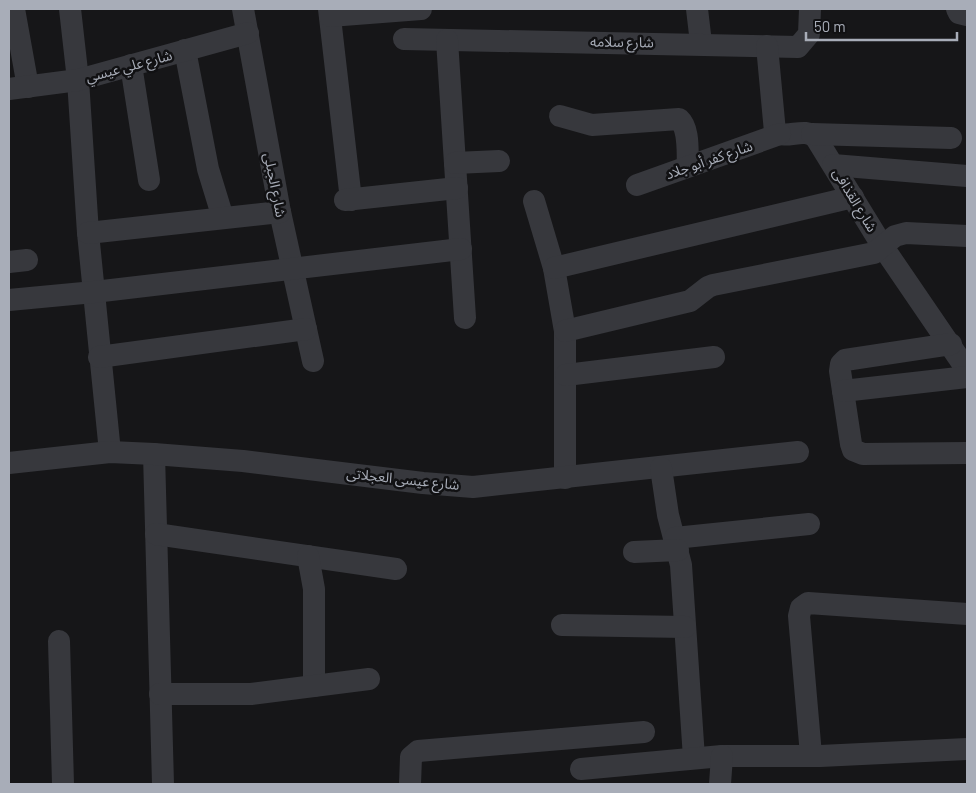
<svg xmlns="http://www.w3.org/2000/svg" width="976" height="793" font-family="Barlow,'Noto Sans Arabic',sans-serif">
<rect width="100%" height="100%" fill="#161618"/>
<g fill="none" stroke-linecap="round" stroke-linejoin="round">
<g stroke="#37383d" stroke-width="22">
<polyline points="14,9 28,87"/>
<polyline points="70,9 78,80 88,233 110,452"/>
<polyline points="243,9 280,212 313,361"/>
<polyline points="329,9 351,200"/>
<polyline points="697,9 701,43"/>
<polyline points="957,9 959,13 967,15"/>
<polyline points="330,16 421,9"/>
<polyline points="404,39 798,47 809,34 810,9"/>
<polyline points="447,40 465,318"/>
<path d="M767,46L775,132C788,140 804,126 816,138L883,247L967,370"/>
<polyline points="185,50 208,169 223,218"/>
<polyline points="131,65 149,180"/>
<polyline points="9,89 78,80 248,33"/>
<path d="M560,116L592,125L679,119C690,129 687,152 688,166"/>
<polyline points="812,134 951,138"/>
<polyline points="455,163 499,161"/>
<polyline points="833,165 967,176"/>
<polyline points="637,185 780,134"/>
<polyline points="345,200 457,188"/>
<polyline points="534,201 554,268 565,331 565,478"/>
<polyline points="88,233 280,212"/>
<polyline points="9,262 27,260"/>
<polyline points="554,268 853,197"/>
<polyline points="9,300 94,292 461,249"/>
<polyline points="565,331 690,301 708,287 713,285 874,253 895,236 906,233 967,236"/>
<polyline points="951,344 845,360 841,364 840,371 851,444 853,450 863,454 967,453"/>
<polyline points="99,357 306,329"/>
<polyline points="566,375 714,357"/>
<polyline points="843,391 967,377"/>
<polyline points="154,454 163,784"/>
<polyline points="9,463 110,452 154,454 243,461 423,483 473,487 798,452"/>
<polyline points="661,468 668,515 681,565 694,758"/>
<polyline points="156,534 396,569"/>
<polyline points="675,538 809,524"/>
<polyline points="634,552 678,550"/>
<polyline points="308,556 314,589 314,686"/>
<polyline points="562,625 685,627"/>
<polyline points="59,641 63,784"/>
<polyline points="160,694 251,694 369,679"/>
<polyline points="811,755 799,616 801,608 808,603 967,614"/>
<polyline points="581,769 722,756 820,756 967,749"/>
<polyline points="410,784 411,757 418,751 644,732"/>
<polyline points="720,784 722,756"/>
</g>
</g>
<g text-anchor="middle" stroke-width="5" stroke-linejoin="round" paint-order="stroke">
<g font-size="14" fill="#a8adb8" stroke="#111113">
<text transform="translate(622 42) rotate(1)" y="5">شارع سلامه</text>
<text transform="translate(129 66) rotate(-15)" y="5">شارع علي عيسي</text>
<text transform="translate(709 160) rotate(-19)" y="5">شارع كفر أبو جلاد</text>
<text transform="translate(275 185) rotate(79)" y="5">شارع الجبلى</text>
<text transform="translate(855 200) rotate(59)" y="5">شارع القذافى</text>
<text transform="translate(403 479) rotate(6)" y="5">شارع عيسى العجلاتى</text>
</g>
</g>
<rect width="976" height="793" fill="none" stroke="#a8adb8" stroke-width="20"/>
<path d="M806 32v8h151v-8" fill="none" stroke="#a8adb8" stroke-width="2.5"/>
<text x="814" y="32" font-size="15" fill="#a8adb8" stroke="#111113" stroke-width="4" paint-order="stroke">50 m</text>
</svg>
